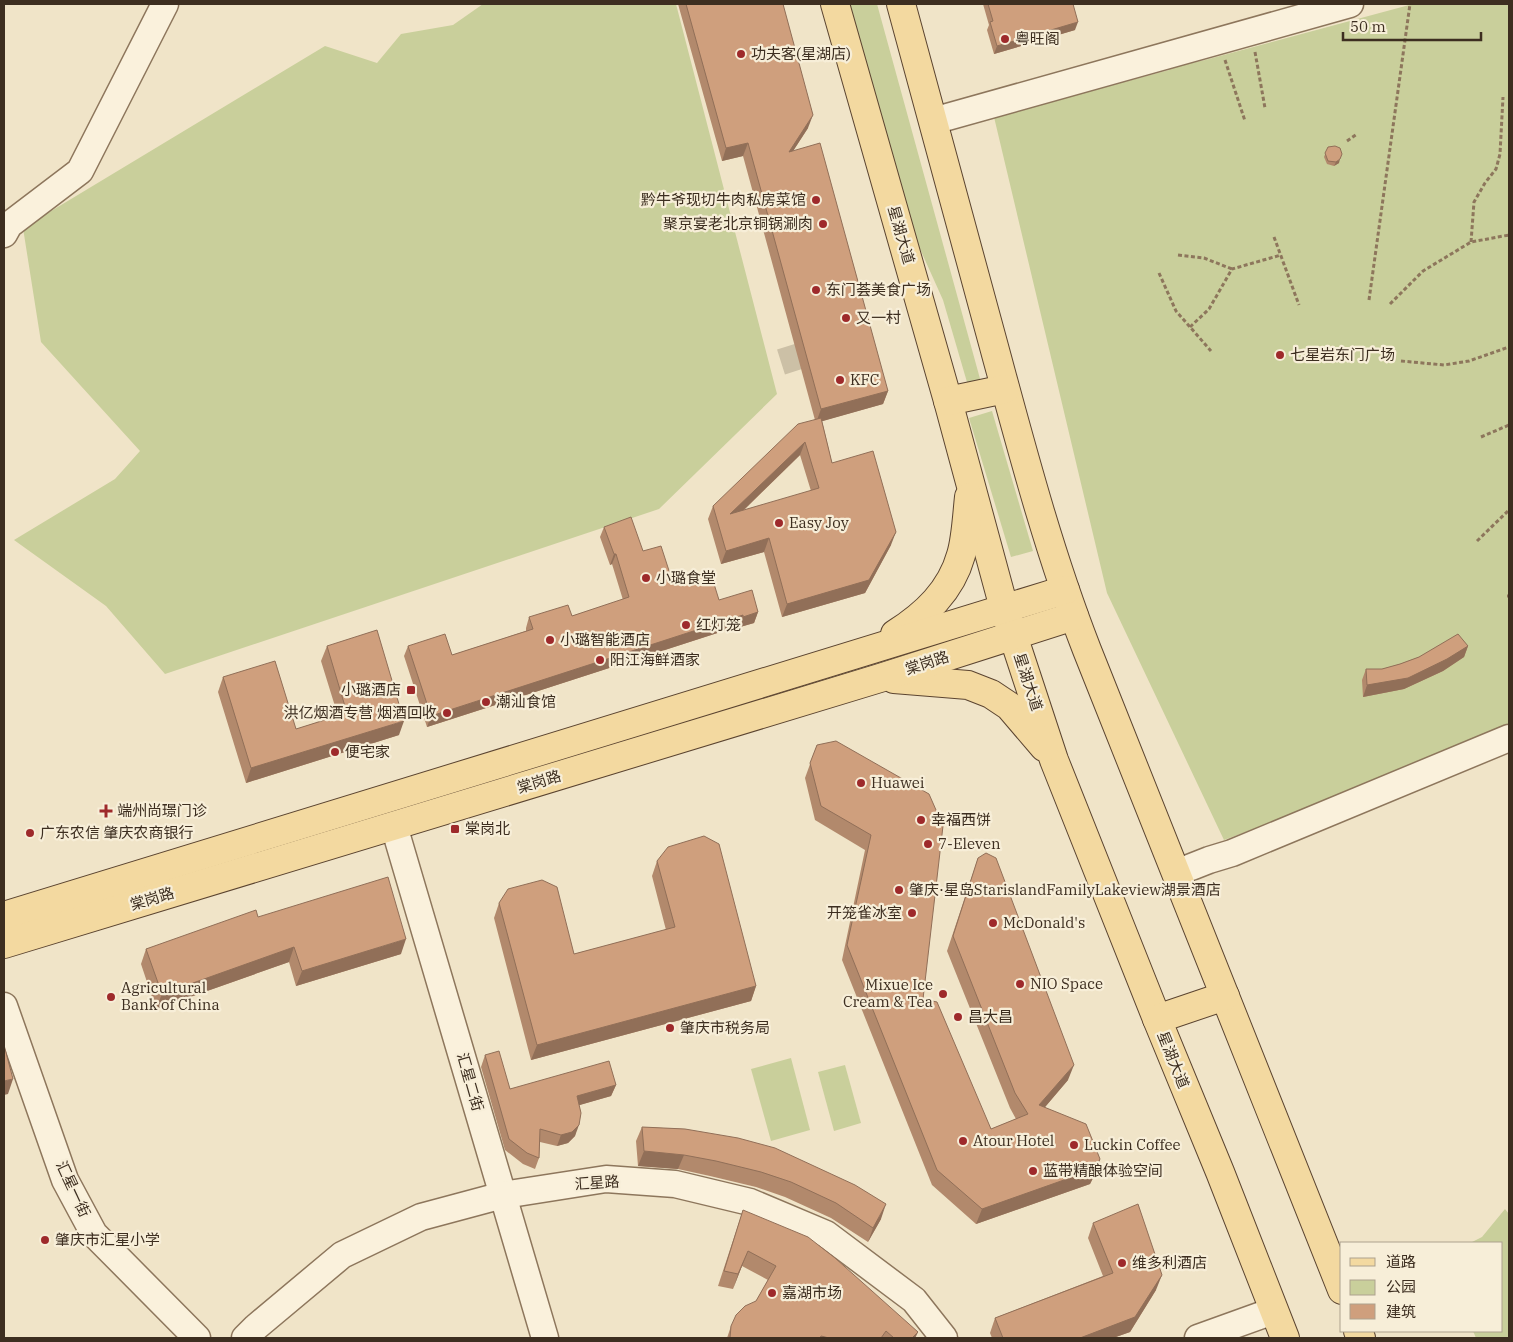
<svg xmlns="http://www.w3.org/2000/svg" width="1513" height="1342" font-family="'IBM Plex Serif','Noto Sans SC',serif">
<rect width="100%" height="100%" fill="#f0e4c8"/>
<g fill="#c9cf9b">
<polygon points="483,4 676,4 777,394 659,509 165,674 106,606 14,540 115,479 140,451 41,342 23,228 325,46 377,63 401,34 453,25"/>
<polygon points="850,4 877,4 982,386 969,389 943,300 912,231"/>
<polygon points="1413,4 1509,4 1509,735 1224,840 1107,593 994,117 1169,70 1169,68 1205,60"/>
<polygon points="992,411 1033,551 1011,557 969,418"/>
<polygon points="791,1058 810,1130 771,1141 751,1069"/>
<polygon points="845,1065 861,1123 834,1131 818,1072"/>
<polygon points="1505,1209 1509,1214 1509,1338 1476,1338 1473,1331 1502,1331 1502,1243 1470,1243 1482,1237"/>
</g>
<g fill="none" stroke-linecap="round" stroke-linejoin="round">
<polyline stroke="#ccc0a6" stroke-width="26" stroke-dasharray="26 13" stroke-linecap="butt" points="781,362 831,346"/>
<defs>
<g id="minor">
<polyline points="933,121 1350,4"/>
<polyline points="4,234 9,225 80,171 165,4"/>
<polyline points="394,826 545,1338"/>
<polyline points="1176,873 1209,860 1232,853 1509,738"/>
<polyline points="4,1006 65,1180 94,1234 197,1338"/>
<polyline points="245,1338 256,1327 342,1255 421,1217 503,1195 606,1179 675,1184 750,1202 826,1234 914,1300 944,1338"/>
<polyline points="1198,1338 1273,1311"/>
</g>
<g id="major">
<polyline points="835,4 948,401 1004,608 1054,760 1157,1019 1220,1172 1285,1338"/>
<path d="M901,4C932,117 963,230 993,343C1021,446 1048,550 1087,650L1342,1290"/>
<polyline points="948,401 1005,389"/>
<path d="M895,634C925,615 951,591 961,555C966,539 967,515 969,497"/>
<polyline points="894,679 968,685 991,694 1009,706 1044,747"/>
<polyline points="4,916 1065,590"/>
<polyline points="4,944 880,678 1074,616"/>
<polyline points="1157,1019 1225,996"/>
<polyline points="1358,1331 1361,1338"/>
</g>
</defs>
<use href="#minor" stroke="#8d765c" stroke-width="29"/>
<use href="#major" stroke="#5b4430" stroke-width="30"/>
<g stroke="#8d765c" stroke-width="3" stroke-dasharray="4 2.5" stroke-linecap="butt">
<polyline points="1255,52 1265,108"/>
<polyline points="1225,60 1245,121"/>
<polyline points="1347,141 1357,134"/>
<polyline points="1274,237 1299,305"/>
<polyline points="1471,242 1474,202 1485,183 1496,169 1500,154 1503,97"/>
<polyline points="1178,255 1204,258 1232,269"/>
<polyline points="1159,273 1176,311 1211,351"/>
<polyline points="1369,300 1410,4"/>
<polyline points="1390,304 1423,271 1471,242 1509,235"/>
<polyline points="1190,327 1209,309 1232,269 1281,255"/>
<polyline points="1401,361 1444,365 1469,361 1509,347"/>
<polyline points="1481,437 1509,425"/>
<polyline points="1477,541 1509,510"/>
<polyline points="1507,596 1509,596"/>
</g>
<use href="#minor" stroke="#faf1dc" stroke-width="26"/>
<use href="#major" stroke="#f3d9a0" stroke-width="28"/>
</g>
<g fill="#b2896c" fill-rule="evenodd">
<path d="M678,4H783L808,128L793,151L888,391L883,404L822,421L832,463L891,545L865,593L782,617L764,552L721,564L708,519L713,506L815,420L743,156L722,161ZM800,455L811,491L743,511Z"/>
<polygon points="983,4 1073,4 1075,30 994,54 987,30 989,25"/>
<polygon points="1328,147 1339,163 1334,166 1327,164 1324,157"/>
<polygon points="604,527 643,551 673,583 719,600 758,612 754,623 740,627 739,626 427,727 404,656 408,646 452,655 526,631 526,628 529,617 572,616 623,600 612,564 610,565 600,537"/>
<polygon points="327,646 399,735 246,783 218,692 223,677 296,729 338,716 321,661"/>
<polygon points="1468,646 1464,657 1443,671 1404,689 1363,697 1362,680 1366,669 1382,669 1400,664 1419,657"/>
<polygon points="817,745 929,794 923,999 991,1129 1016,1119 1010,1108 947,951 978,858 1068,1080 1045,1107 1100,1159 1095,1174 1090,1184 976,1224 932,1185 842,960 865,850 815,820 805,778"/>
<polygon points="657,861 756,986 751,1001 531,1060 494,918 499,903 574,954 666,930 652,876"/>
<polygon points="258,917 401,954 296,986 289,962 156,1009 141,964 146,949"/>
<polygon points="485,1055 510,1089 616,1085 611,1096 579,1105 575,1136 568,1143 557,1146 540,1142 539,1158 535,1169 523,1164 505,1150 481,1067"/>
<polygon points="642,1127 685,1129 881,1219 868,1242 831,1218 785,1197 756,1187 710,1176 678,1169 638,1166 636,1141"/>
<polygon points="743,1210 918,1332 915,1338 727,1338 731,1326 756,1301 768,1280 742,1266 733,1289 718,1286"/>
<polygon points="1093,1223 1156,1290 1130,1332 1113,1338 992,1338 990,1333 995,1318 1103,1276 1088,1238"/>
</g>
<g fill="#916f58">
<polygon points="1078,22 1075,30 994,54 997,46"/>
<polygon points="813,115 808,128 784,165 789,152"/>
<polygon points="748,143 743,156 722,161 726,148"/>
<polygon points="1340,159 1339,163 1334,166 1336,162"/>
<polygon points="888,391 883,404 816,423 821,409"/>
<polygon points="805,442 800,455 725,528 730,514"/>
<polygon points="896,532 891,545 865,593 782,617 787,604"/>
<polygon points="769,538 764,552 721,564 726,551"/>
<polygon points="614,554 616,554 612,564 610,565"/>
<polygon points="758,612 754,623 740,627 743,617"/>
<polygon points="743,615 739,626 427,727 431,716"/>
<polygon points="1468,646 1464,657 1443,671 1404,689 1363,697 1367,685"/>
<polygon points="404,721 399,735 246,783 251,768"/>
<polygon points="406,939 401,954 296,986 302,971"/>
<polygon points="294,947 289,962 156,1009 162,994"/>
<polygon points="756,986 751,1001 531,1060 537,1045"/>
<polygon points="1074,1065 1068,1080 1034,1120 1039,1105"/>
<polygon points="13,1079 8,1094 4,1095 4,1081"/>
<polygon points="616,1085 611,1096 573,1107 577,1096"/>
<polygon points="579,1125 575,1136 568,1143 557,1146 561,1135"/>
<polygon points="644,1151 684,1155 678,1169 638,1166"/>
<polygon points="1100,1159 1095,1174 1090,1184 976,1224 982,1209"/>
<polygon points="886,1204 881,1219 868,1242 873,1228"/>
<polygon points="748,1251 742,1266 733,1289 738,1274"/>
<polygon points="1162,1275 1156,1290 1130,1332 1113,1338 1080,1338"/>
<polygon points="918,1332 915,1338 912,1338"/>
</g>
<g fill="#cf9f7d" stroke="#916f58" fill-rule="evenodd">
<polygon points="686,4 783,4 813,115 789,152 820,143 888,391 821,409 748,143 726,148"/>
<polygon points="988,4 1073,4 1078,22 997,46 990,22 993,21"/>
<polygon points="1335,146 1340,148 1342,154 1340,159 1336,162 1328,161 1325,153 1328,147"/>
<path d="M821,418L832,463L873,451L896,532L869,580L787,604L769,538L726,551L713,506L798,424ZM805,442L819,488L730,514Z"/>
<polygon points="631,517 643,551 661,546 673,583 710,571 719,600 752,590 758,612 743,617 743,615 431,716 408,646 445,634 452,655 533,629 529,617 568,605 572,616 629,597 616,554 614,554 604,527"/>
<polygon points="377,630 404,721 251,768 223,677 275,661 296,729 347,713 327,646"/>
<polygon points="1458,634 1468,646 1447,659 1408,678 1367,685 1366,669 1382,669 1400,664 1419,657"/>
<polygon points="836,741 929,794 943,826 923,999 937,1002 991,1129 1028,1114 1015,1093 953,936 978,858 986,853 996,858 1074,1065 1039,1105 1086,1124 1100,1159 1095,1169 982,1209 937,1170 847,945 871,835 821,806 810,763 817,745"/>
<polygon points="704,836 719,844 756,986 537,1045 499,903 508,889 542,880 557,887 574,954 675,927 657,861 668,847"/>
<polygon points="388,877 406,939 302,971 294,947 162,994 146,949 256,910 258,917"/>
<polygon points="4,1045 13,1079 4,1081"/>
<polygon points="499,1051 510,1089 609,1061 616,1085 577,1096 581,1113 579,1125 572,1132 561,1135 540,1129 539,1158 527,1153 509,1139 485,1055"/>
<polygon points="642,1127 685,1129 738,1138 775,1148 855,1185 886,1204 873,1228 836,1203 791,1182 761,1172 716,1161 684,1155 644,1151"/>
<polygon points="1138,1204 1162,1275 1135,1317 1080,1338 1003,1338 995,1318 1113,1273 1093,1223"/>
<polygon points="743,1210 808,1237 835,1258 918,1332 912,1338 894,1338 886,1331 881,1338 829,1338 821,1336 820,1338 730,1338 731,1326 736,1315 745,1306 756,1301 776,1266 748,1251 738,1274 724,1271"/>
</g>
<g fill="#9e2a2b" stroke="#f7eed8" stroke-width="2">
<circle cx="1005" cy="39" r="5"/>
<circle cx="741" cy="54" r="5"/>
<circle cx="816" cy="200" r="5"/>
<circle cx="823" cy="224" r="5"/>
<circle cx="816" cy="290" r="5"/>
<circle cx="846" cy="318" r="5"/>
<circle cx="1280" cy="355" r="5"/>
<circle cx="840" cy="380" r="5"/>
<circle cx="779" cy="523" r="5"/>
<circle cx="646" cy="578" r="5"/>
<circle cx="686" cy="625" r="5"/>
<circle cx="550" cy="640" r="5"/>
<circle cx="600" cy="660" r="5"/>
<rect x="406" y="685" width="10" height="10" rx="2.5"/>
<circle cx="486" cy="702" r="5"/>
<circle cx="447" cy="713" r="5"/>
<circle cx="335" cy="752" r="5"/>
<circle cx="861" cy="783" r="5"/>
<path d="M103.5 803.5h5v5h5v5h-5v5h-5v-5h-5v-5h5z"/>
<circle cx="921" cy="820" r="5"/>
<rect x="450" y="824" width="10" height="10" rx="2.5"/>
<circle cx="30" cy="833" r="5"/>
<circle cx="928" cy="844" r="5"/>
<circle cx="899" cy="890" r="5"/>
<circle cx="912" cy="913" r="5"/>
<circle cx="993" cy="923" r="5"/>
<circle cx="1020" cy="984" r="5"/>
<circle cx="943" cy="994" r="5"/>
<circle cx="111" cy="997" r="5"/>
<circle cx="958" cy="1017" r="5"/>
<circle cx="670" cy="1028" r="5"/>
<circle cx="963" cy="1141" r="5"/>
<circle cx="1074" cy="1145" r="5"/>
<circle cx="1033" cy="1171" r="5"/>
<circle cx="45" cy="1240" r="5"/>
<circle cx="1122" cy="1263" r="5"/>
<circle cx="772" cy="1293" r="5"/>
</g>
<g text-anchor="middle" stroke-width="4.5" stroke-linejoin="round" paint-order="stroke">
<g font-size="15" fill="#3d2e20" stroke="#f7eed8" text-anchor="start">
<text x="1015" y="44">粤旺阁</text>
<text x="751" y="59">功夫客(星湖店)</text>
<text x="806" y="205" text-anchor="end">黔牛爷现切牛肉私房菜馆</text>
<text x="813" y="229" text-anchor="end">聚京宴老北京铜锅涮肉</text>
<text x="826" y="295">东门荟美食广场</text>
<text x="856" y="323">又一村</text>
<text x="1290" y="360">七星岩东门广场</text>
<text x="850" y="385">KFC</text>
<text x="789" y="528">Easy Joy</text>
<text x="656" y="583">小璐食堂</text>
<text x="696" y="630">红灯笼</text>
<text x="560" y="645">小璐智能酒店</text>
<text x="610" y="665">阳江海鲜酒家</text>
<text x="401" y="695" text-anchor="end">小璐酒店</text>
<text x="496" y="707">潮汕食馆</text>
<text x="437" y="718" text-anchor="end">洪亿烟酒专营 烟酒回收</text>
<text x="345" y="757">便宅家</text>
<text x="871" y="788">Huawei</text>
<text x="117" y="816">端州尚璟门诊</text>
<text x="931" y="825">幸福西饼</text>
<text x="465" y="834">棠岗北</text>
<text x="40" y="838">广东农信 肇庆农商银行</text>
<text x="938" y="849">7-Eleven</text>
<text x="909" y="895">肇庆·星岛StarislandFamilyLakeview湖景酒店</text>
<text x="902" y="918" text-anchor="end">开笼雀冰室</text>
<text x="1003" y="928">McDonald's</text>
<text x="1030" y="989">NIO Space</text>
<text x="933" y="990" text-anchor="end">Mixue Ice<tspan x="933" dy="17">Cream &amp; Tea</tspan></text>
<text x="121" y="993">Agricultural<tspan x="121" dy="17">Bank of China</tspan></text>
<text x="968" y="1022">昌大昌</text>
<text x="680" y="1033">肇庆市税务局</text>
<text x="973" y="1146">Atour Hotel</text>
<text x="1084" y="1150">Luckin Coffee</text>
<text x="1043" y="1176">蓝带精酿体验空间</text>
<text x="55" y="1245">肇庆市汇星小学</text>
<text x="1132" y="1268">维多利酒店</text>
<text x="782" y="1298">嘉湖市场</text>
</g>
<g font-size="15" fill="#3d2e20" stroke="#f7eed8">
<text transform="translate(901 235) rotate(74)" y="5">星湖大道</text>
<text transform="translate(927 663) rotate(-18)" y="5">棠岗路</text>
<text transform="translate(1028 682) rotate(72)" y="5">星湖大道</text>
<text transform="translate(539 782) rotate(-17)" y="5">棠岗路</text>
<text transform="translate(152 899) rotate(-17)" y="5">棠岗路</text>
<text transform="translate(1173 1060) rotate(68)" y="5">星湖大道</text>
<text transform="translate(470 1082) rotate(74)" y="5">汇星二街</text>
<text transform="translate(597 1183) rotate(-4)" y="5">汇星路</text>
<text transform="translate(73 1189) rotate(65)" y="5">汇星一街</text>
</g>
</g>
<rect width="1513" height="1342" fill="none" stroke="#3d2e20" stroke-width="10"/>
<rect x="1340" y="1242" width="162" height="90" fill="#f7eed8" stroke="#ada18e"/>
<rect x="1350" y="1258" width="25" height="8" fill="#f3d9a0" stroke="#ada18e"/>
<text x="1386" y="1267" font-size="15" fill="#3d2e20">道路</text>
<rect x="1350" y="1280" width="25" height="15" fill="#c9cf9b" stroke="#ada18e"/>
<text x="1386" y="1292" font-size="15" fill="#3d2e20">公园</text>
<rect x="1350" y="1304" width="25" height="15" fill="#cf9f7d" stroke="#ada18e"/>
<text x="1386" y="1317" font-size="15" fill="#3d2e20">建筑</text>
<path d="M1343 32v8h138v-8" fill="none" stroke="#3d2e20" stroke-width="2.5"/>
<text x="1350" y="32" font-size="15" fill="#3d2e20" stroke="#f7eed8" stroke-width="4" paint-order="stroke">50 m</text>
</svg>
